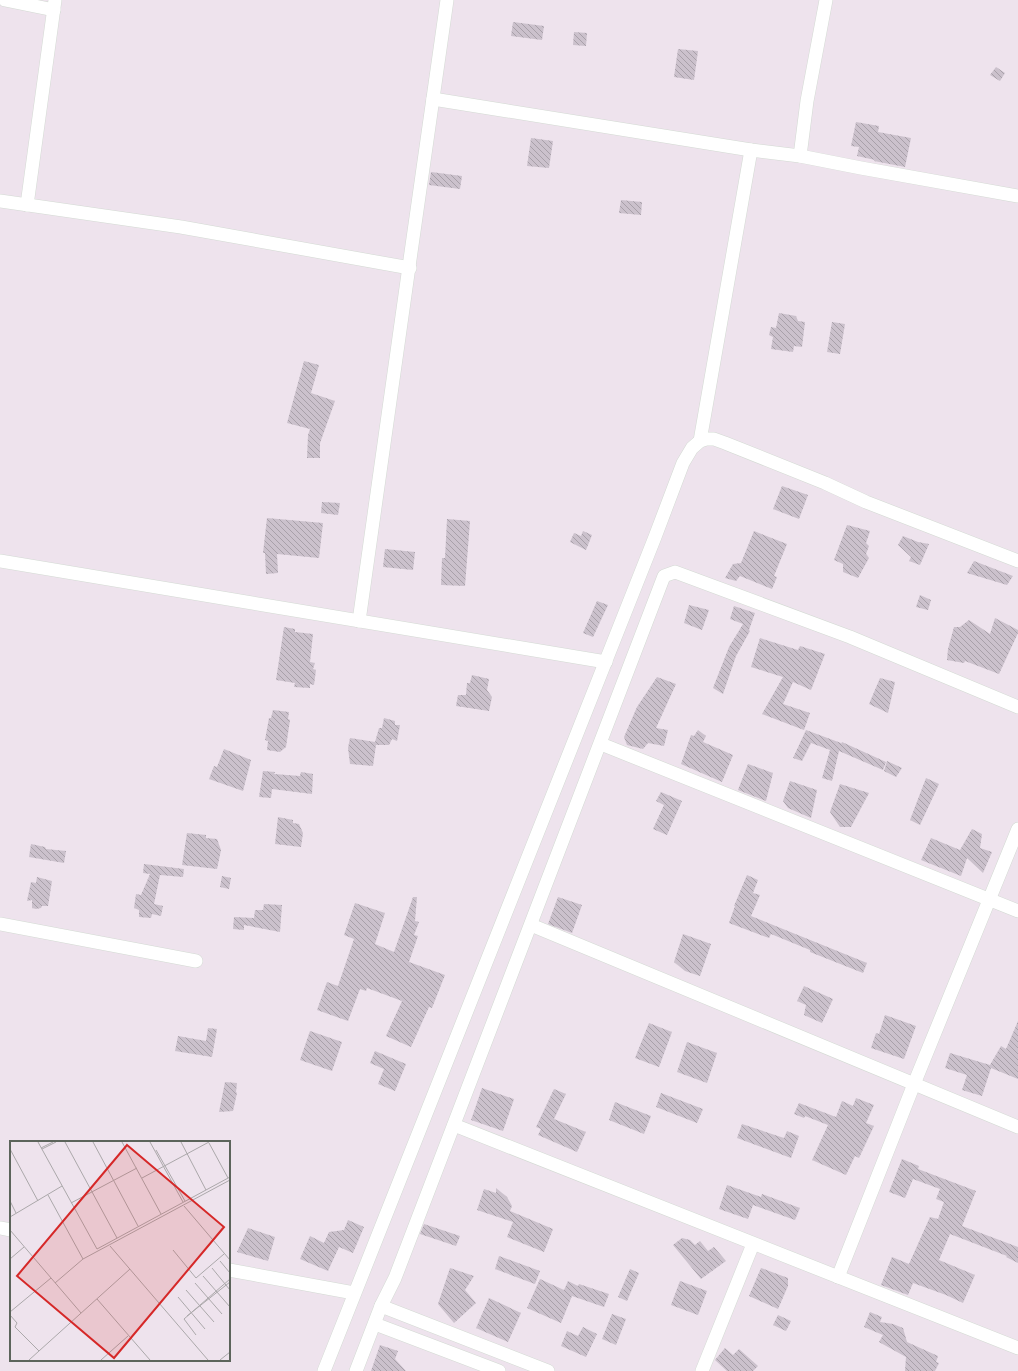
<svg xmlns="http://www.w3.org/2000/svg" width="1018" height="1371" font-family="'Varela Round',sans-serif">
<defs>
<pattern id="building-back-hatch" width="6" height="6" patternUnits="userSpaceOnUse"><rect width="6" height="6" fill="#cbc1cc"/><path d="M-1 5l2 2M0 0l6 6M5-1l2 2" fill="none" stroke="#a8a0a9"/></pattern>
</defs>
<rect width="100%" height="100%" fill="#eee3ed"/>
<g fill="url(#building-back-hatch)">
<polygon points="513,22 544,26 542,40 511,36"/>
<polygon points="574,32 587,33 586,46 573,45"/>
<polygon points="678,49 698,51 694,80 674,77"/>
<polygon points="996,67 1005,73 1000,81 990,75"/>
<polygon points="856,122 879,126 878,132 911,138 905,167 874,161 875,160 857,156 859,147 851,146"/>
<polygon points="531,138 553,141 549,168 527,166"/>
<polygon points="431,172 462,176 460,189 429,185"/>
<polygon points="621,200 642,202 641,215 619,213"/>
<polygon points="779,313 796,316 798,321 805,322 802,347 794,346 793,352 771,349 773,337 769,335 771,327 776,328"/>
<polygon points="832,322 845,324 840,354 827,352"/>
<polygon points="304,361 319,365 311,393 335,401 320,443 320,458 307,458 308,435 310,429 287,423"/>
<polygon points="782,486 808,495 799,519 773,509"/>
<polygon points="322,502 340,503 338,515 321,513"/>
<polygon points="267,518 323,523 319,558 277,554 278,573 266,574 265,553 263,553"/>
<polygon points="447,519 470,521 465,586 441,585 442,558 445,558"/>
<polygon points="847,525 870,531 866,543 869,546 866,554 869,558 858,578 843,572 843,564 834,560"/>
<polygon points="583,531 592,535 586,550 570,542 574,533 581,536"/>
<polygon points="754,531 787,544 774,576 777,577 772,589 740,576 736,581 725,578 733,564 741,563"/>
<polygon points="903,536 918,542 929,544 920,565 909,561 911,557 898,545"/>
<polygon points="385,549 415,552 413,570 383,567"/>
<polygon points="974,561 1013,576 1007,585 967,573"/>
<polygon points="920,595 931,600 928,610 916,607"/>
<polygon points="597,601 608,605 593,637 583,633"/>
<polygon points="689,605 709,610 702,630 684,623"/>
<polygon points="734,606 755,613 749,630 750,631 736,656 723,694 713,688 729,647 743,624 730,619"/>
<polygon points="995,618 1018,630 1018,633 999,674 965,661 964,663 947,660 948,649 954,627 960,627 969,620 990,634"/>
<polygon points="284,627 295,629 295,632 313,634 310,662 315,663 313,669 316,670 314,685 310,684 310,688 294,687 295,683 276,680"/>
<polygon points="760,638 798,650 800,646 825,654 811,690 793,682 783,704 810,713 804,730 762,714 783,677 751,667"/>
<polygon points="472,675 489,679 487,690 492,697 489,711 456,706 458,695 466,695 467,683 470,683"/>
<polygon points="657,677 676,684 656,728 668,730 664,746 648,743 643,749 627,745 624,737 637,707"/>
<polygon points="880,678 895,682 888,713 869,704"/>
<polygon points="273,710 289,712 288,719 290,720 286,747 280,752 267,750 268,741 265,740 269,718 271,718"/>
<polygon points="384,718 395,721 395,725 400,725 397,741 392,739 389,745 376,745 373,766 350,764 348,748 350,738 375,742 379,728 382,728"/>
<polygon points="698,730 706,736 703,742 733,755 722,782 681,764 691,735 694,736"/>
<polygon points="806,730 841,743 841,744 842,742 886,762 883,770 839,751 832,781 822,778 830,750 811,743 802,761 793,758"/>
<polygon points="224,749 251,760 243,791 209,779 214,766 217,767"/>
<polygon points="887,761 902,768 896,777 884,771"/>
<polygon points="748,764 773,773 766,801 738,790"/>
<polygon points="263,771 275,772 274,774 300,776 301,772 313,774 312,794 272,789 271,798 259,797"/>
<polygon points="926,778 939,784 920,825 910,820"/>
<polygon points="790,781 817,790 811,818 788,808 783,801"/>
<polygon points="840,784 869,793 851,827 840,827 830,812"/>
<polygon points="661,792 682,801 667,835 653,829 664,805 656,801"/>
<polygon points="278,817 293,820 293,823 299,824 303,833 301,847 275,844"/>
<polygon points="972,829 982,834 980,848 992,852 983,873 967,858 961,876 921,860 931,838 960,850"/>
<polygon points="187,833 206,835 206,838 217,839 221,850 217,869 182,865"/>
<polygon points="31,844 45,847 46,849 66,851 64,863 29,857"/>
<polygon points="144,864 184,869 183,877 160,875 154,904 163,906 161,916 152,914 151,918 139,917 139,910 134,908 136,894 141,895 150,874 143,873"/>
<polygon points="747,875 758,880 753,893 760,895 751,916 867,963 863,973 810,952 810,950 771,934 769,938 729,923 735,906 734,906"/>
<polygon points="222,876 231,878 229,889 220,887"/>
<polygon points="37,877 52,881 48,906 42,906 41,908 36,909 32,908 32,900 27,901 31,882 36,883"/>
<polygon points="413,897 417,897 415,921 419,922 414,935 418,936 409,962 445,975 432,1008 429,1007 411,1047 386,1036 402,1001 367,988 366,991 360,989 348,1021 317,1010 327,982 338,986 354,939 344,935 355,903 385,913 375,944 394,952"/>
<polygon points="558,897 582,905 572,933 548,924"/>
<polygon points="264,904 282,905 280,932 244,925 244,930 233,929 234,917 254,918 255,910 263,910"/>
<polygon points="683,934 711,944 700,976 685,971 674,962"/>
<polygon points="804,986 833,999 822,1023 804,1015 806,1005 797,1001"/>
<polygon points="885,1015 916,1026 904,1059 871,1048 876,1033 879,1034"/>
<polygon points="1018,1021 1018,1079 991,1068 982,1096 962,1090 967,1075 945,1068 950,1053 990,1065 1001,1046 1006,1049"/>
<polygon points="649,1023 672,1032 659,1067 635,1058"/>
<polygon points="208,1028 217,1029 212,1057 175,1051 178,1036 206,1041"/>
<polygon points="310,1031 342,1042 332,1071 300,1060"/>
<polygon points="687,1042 717,1053 707,1083 677,1072"/>
<polygon points="375,1051 406,1064 395,1091 378,1084 384,1069 370,1063"/>
<polygon points="225,1082 237,1083 236,1092 237,1093 233,1111 219,1112"/>
<polygon points="482,1088 514,1099 503,1131 471,1120"/>
<polygon points="554,1089 566,1094 554,1119 586,1132 577,1152 538,1135 541,1129 536,1127"/>
<polygon points="661,1093 703,1109 697,1123 656,1107"/>
<polygon points="856,1098 874,1105 866,1123 874,1126 859,1158 855,1156 846,1175 812,1160 828,1125 805,1116 804,1118 794,1114 799,1103 836,1117 842,1101 853,1106"/>
<polygon points="615,1102 651,1116 644,1134 609,1120"/>
<polygon points="742,1124 784,1138 787,1131 799,1136 791,1158 737,1138"/>
<polygon points="902,1159 919,1166 918,1169 976,1191 962,1226 1018,1247 1018,1263 1006,1257 1007,1256 950,1234 939,1260 975,1275 963,1303 946,1295 913,1283 908,1295 881,1285 892,1257 909,1264 930,1217 938,1219 944,1202 936,1199 940,1189 913,1179 905,1198 889,1192"/>
<polygon points="727,1185 761,1197 762,1194 800,1208 795,1220 753,1205 748,1219 719,1209"/>
<polygon points="496,1188 507,1197 512,1206 510,1211 553,1229 544,1252 507,1237 513,1222 477,1210 484,1189 496,1193"/>
<polygon points="348,1220 364,1227 353,1253 339,1247 328,1271 300,1259 310,1236 324,1243 329,1232 344,1230"/>
<polygon points="424,1224 460,1236 456,1246 420,1234"/>
<polygon points="248,1228 275,1237 268,1261 237,1252"/>
<polygon points="682,1238 690,1240 695,1245 700,1241 708,1251 714,1247 726,1261 701,1279 673,1245"/>
<polygon points="499,1256 540,1271 535,1284 495,1269"/>
<polygon points="450,1268 474,1276 465,1290 476,1303 454,1323 438,1304"/>
<polygon points="761,1268 788,1278 788,1286 778,1309 749,1296"/>
<polygon points="630,1269 639,1273 627,1301 618,1297"/>
<polygon points="540,1279 564,1290 568,1281 578,1286 579,1284 609,1294 604,1307 572,1296 561,1323 527,1308"/>
<polygon points="680,1281 707,1291 698,1315 671,1305"/>
<polygon points="489,1298 521,1313 508,1342 476,1328"/>
<polygon points="870,1312 882,1317 880,1322 893,1324 903,1328 907,1342 938,1356 936,1362 939,1363 935,1371 905,1371 906,1357 879,1342 883,1335 864,1327"/>
<polygon points="612,1314 626,1319 616,1345 602,1339"/>
<polygon points="778,1315 791,1321 786,1331 773,1325"/>
<polygon points="583,1327 597,1334 586,1357 561,1346 567,1331 578,1336"/>
<polygon points="380,1345 398,1351 395,1359 406,1371 371,1371"/>
<polygon points="725,1348 733,1355 739,1349 758,1366 753,1371 727,1371 715,1360"/>
</g>
<g fill="none" stroke-linecap="round" stroke-linejoin="round">
<defs>
<g id="minor">
<polyline points="5,0 54,10"/>
<polyline points="433,99 751,150 800,156 861,168 1018,196"/>
<polyline points="800,156 807,101 826,0"/>
<polyline points="0,201 181,227 410,268"/>
<polyline points="27,205 55,0"/>
<polyline points="700,441 751,150"/>
<polyline points="0,561 606,662"/>
<path d="M359,621C387,414 418,207 447,0"/>
<polyline points="601,744 1018,911"/>
<polyline points="0,924 196,961"/>
<polyline points="531,925 1018,1127"/>
<polyline points="454,1125 1018,1348"/>
<polyline points="0,1228 11,1230"/>
<polyline points="229,1270 354,1293"/>
<polyline points="838,1277 914,1084 1018,829"/>
<polyline points="381,1306 548,1371"/>
<polyline points="375,1324 499,1371"/>
<polyline points="324,1371 655,537 683,463 692,448 700,441 706,439 714,439 725,443 825,483 866,502 1018,561"/>
<polyline points="356,1371 381,1306 395,1278 664,576 675,572 850,637 1018,707"/>
<polyline points="702,1371 753,1244"/>
</g>
</defs>
<use href="#minor" stroke="#d3dad3" stroke-width="14"/>
<use href="#minor" stroke="#fff" stroke-width="13"/>
</g>
<g transform="translate(10 1141)">
<rect width="220" height="220" fill="#eee3ed"/>
<path fill="none" stroke="#aba8aa" stroke-width="1" d="M28,1L87,108L220,36M55,1L107,97M83,1L128,85M112,1L151,73M140,1L173,61M171,1L196,49M199,2L218,37M31,7L43,1M0,8L28,60M32,8L46,1M146,9L175,60M132,37L199,1M38,54L73,118M0,60L6,72M61,62L127,27M174,65L220,119M0,76L52,45M0,89L71,172M100,105L198,219M163,109L186,137L214,113M0,118L14,106M210,120L220,132M202,127L220,149M193,135L220,166M45,142L73,118L220,39M185,142L212,173M176,149L204,181M168,156L195,188M87,158L140,219M0,171L41,137M0,174L7,182L5,186M177,175L220,141M5,186L29,210M186,194L174,178L220,138M19,219L120,128M91,219L118,195M210,219L220,211"/>
<path fill="#d62828" fill-opacity="0.15" stroke="#d62828" stroke-width="2" d="M117,4L214,86L104,217L7,135Z"/>
<rect width="220" height="220" fill="none" stroke="#5c645b" stroke-width="2"/>
</g>
</svg>
